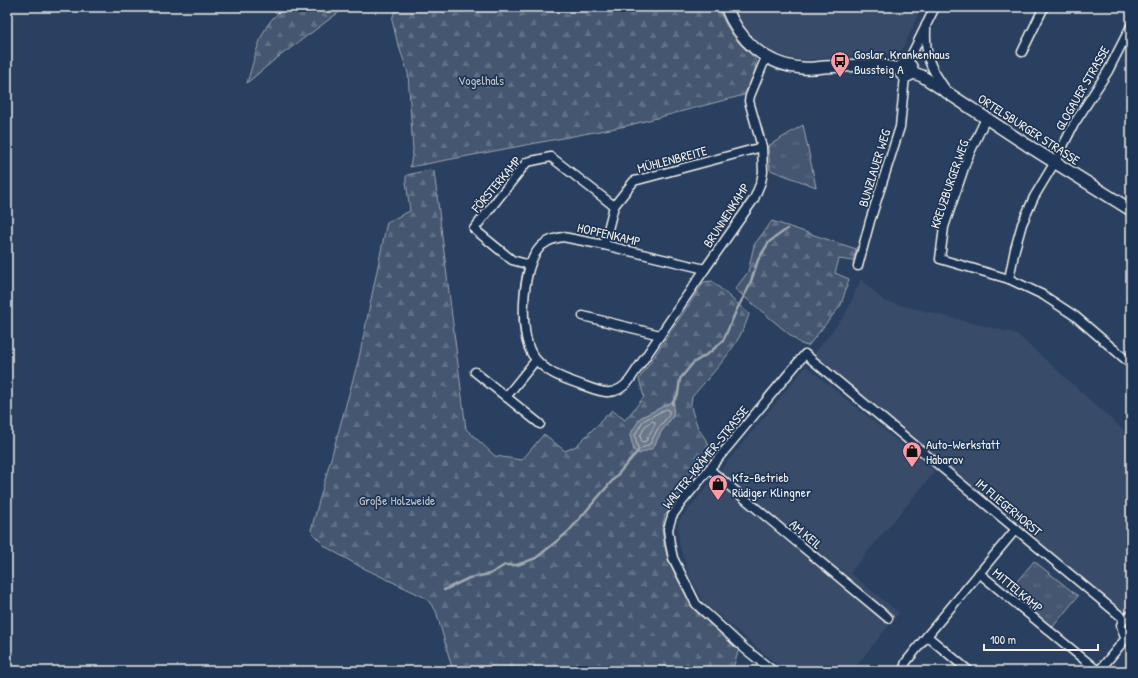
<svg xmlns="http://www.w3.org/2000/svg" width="1138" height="678" font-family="'Patrick Hand',sans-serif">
<defs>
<pattern id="grass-tufts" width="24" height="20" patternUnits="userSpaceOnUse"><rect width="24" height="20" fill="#445771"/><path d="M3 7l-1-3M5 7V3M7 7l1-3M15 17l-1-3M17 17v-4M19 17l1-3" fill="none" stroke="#607085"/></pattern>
<pattern id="forest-firs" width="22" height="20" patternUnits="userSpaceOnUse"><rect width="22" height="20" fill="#445771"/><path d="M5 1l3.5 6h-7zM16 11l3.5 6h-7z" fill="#607085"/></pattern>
</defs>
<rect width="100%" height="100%" fill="#2a4060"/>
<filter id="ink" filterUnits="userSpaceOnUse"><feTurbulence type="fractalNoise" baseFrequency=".025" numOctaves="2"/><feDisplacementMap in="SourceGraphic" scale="8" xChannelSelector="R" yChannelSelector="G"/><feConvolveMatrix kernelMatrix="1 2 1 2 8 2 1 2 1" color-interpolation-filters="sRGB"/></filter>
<g filter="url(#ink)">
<g fill="#374c69">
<polygon points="728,7 921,7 905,44 898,54 870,53 837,58 836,55 830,56 830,58 803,60 770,54 751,40"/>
<polygon points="861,279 884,301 1017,334 1131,437 1131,611 1125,613 813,355 845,315"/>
<polygon points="806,366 934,471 934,473 850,573 899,613 852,671 785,671 703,602 689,575 679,544 678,522"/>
</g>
<g fill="url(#grass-tufts)" stroke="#9ca4ac">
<polygon points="803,125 816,187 770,170 768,146"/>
<polygon points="1034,561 1078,596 1052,628 1008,592"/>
</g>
<g fill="url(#forest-firs)" stroke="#9ca4ac" fill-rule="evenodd">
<path d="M284,7H346L273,61L247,83C253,64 257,43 267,26C271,19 278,13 284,7Z"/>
<path d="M399,7H437L445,14L452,7H718C724,23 732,37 745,49C749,53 755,56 756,63C756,73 748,86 744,95L626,126L410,167L413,150L408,73L397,41L392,20L394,13Z"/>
<path d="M429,170L434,171L466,429L495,456L522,460L544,434L565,451L576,446L612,410L625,420L644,397L639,379L704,282L712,281L749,314C740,346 713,372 692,397L691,403L692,411L698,428L712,449L713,454L710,464L680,501L665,515L662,529L664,543L668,560L693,609L739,649L732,671H453L436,611L426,598L359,566L326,547L315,536L311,530L359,358L387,222L410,211L406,181V177L407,175ZM674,401L673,416L661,432L653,448L640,418Z"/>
<polygon points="772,221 856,249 853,261 839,259 835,273 849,279 841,305 808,346 801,344 735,289 748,272 754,245"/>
</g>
<polygon fill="#6a788a" stroke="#a1a8b0" points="674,401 673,416 661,432 653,448 639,454 634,451 630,435 640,418"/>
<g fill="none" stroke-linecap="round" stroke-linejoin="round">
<g stroke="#bdc1c2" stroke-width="1">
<polygon points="667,409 669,410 669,415 657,430 650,444 640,449 638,449 635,435 643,421"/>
<polygon points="653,421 655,422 655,424 646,441 642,442 640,436 646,425"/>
</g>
<g stroke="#a1a8b0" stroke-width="2.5">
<polyline points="672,404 678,394 680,379 693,363 709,353 723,341 737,309 749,287 758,260 769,242 787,229"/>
<polyline points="444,590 469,578 490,574 505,565 517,565 536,558 568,532 638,451"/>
</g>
<defs>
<g id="street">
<path d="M926,25C925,56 928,65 946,90"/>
<polyline points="1022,52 1044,7"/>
<polyline points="907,64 935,7"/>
<polyline points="986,118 967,159 944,227 940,259 1009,279 1043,295 1075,316 1131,364"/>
<path d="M563,237L604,245L705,269L629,381C615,397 603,393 585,386C565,379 544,373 532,354C519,333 522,271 537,251C543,242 552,239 563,237Z"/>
<polyline points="604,245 614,206 634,181 762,147"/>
<polyline points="530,265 512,260 474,229 527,162 551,157 614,206"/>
<polyline points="858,266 870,221 900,127 905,76"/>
<polyline points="705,269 754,199 761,182 763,172 762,147 749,101 750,96 766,57"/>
<polyline points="1009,279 1015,249 1022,224 1034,197 1055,162 1074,124 1108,71 1131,26"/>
<polyline points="583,316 660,335"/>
<polyline points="475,372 540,424"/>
<polyline points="506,397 536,360"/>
<polyline points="709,469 888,618"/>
<polyline points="979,573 1098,671"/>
<polyline points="927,636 969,671"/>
<polyline points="1130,639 1124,635 1121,625 1124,619 1131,615"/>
<polyline points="773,671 745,649 696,604 673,558 670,544 668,529 672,516 681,503 805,354 1124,619"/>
<polyline points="903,671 906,662 927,636 1016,529"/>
<polyline points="1099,671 1127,637"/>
</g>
<g id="secondary">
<path d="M726,7C739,40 765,65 802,68C809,69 817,68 824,67C849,66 875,63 900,69"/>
<circle cx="906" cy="70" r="6"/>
<polyline points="911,72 922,76 1027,145 1131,210"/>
</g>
</defs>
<use href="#street" stroke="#f4f1e8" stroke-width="11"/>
<use href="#secondary" stroke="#f4f1e8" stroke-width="14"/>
<use href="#street" stroke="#1d3557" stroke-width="8"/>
<use href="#secondary" stroke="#1d3557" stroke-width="11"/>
</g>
</g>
<defs>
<symbol id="bus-pin" viewBox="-11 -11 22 30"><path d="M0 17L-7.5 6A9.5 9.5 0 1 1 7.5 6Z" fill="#ff9aa2" stroke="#1d3557"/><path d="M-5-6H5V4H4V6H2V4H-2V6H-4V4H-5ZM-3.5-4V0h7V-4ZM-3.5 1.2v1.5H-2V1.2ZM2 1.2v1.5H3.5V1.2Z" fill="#111"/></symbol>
<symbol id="shop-pin" viewBox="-11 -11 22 30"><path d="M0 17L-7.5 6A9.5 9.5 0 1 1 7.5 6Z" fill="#ff9aa2" stroke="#1d3557"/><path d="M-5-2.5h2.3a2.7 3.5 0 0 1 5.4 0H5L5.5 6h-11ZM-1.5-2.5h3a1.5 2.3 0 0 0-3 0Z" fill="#111"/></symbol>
</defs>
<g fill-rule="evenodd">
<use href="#bus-pin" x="829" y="50" width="22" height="30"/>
<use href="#shop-pin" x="901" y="440" width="22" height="30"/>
<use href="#shop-pin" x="707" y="473" width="22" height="30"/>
</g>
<g text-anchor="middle" stroke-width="3.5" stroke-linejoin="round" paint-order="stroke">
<g font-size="13" fill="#f4f1e8" stroke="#1d3557" text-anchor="start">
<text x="854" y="59">Goslar, Krankenhaus<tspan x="854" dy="15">Bussteig A</tspan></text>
<text x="926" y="449">Auto-Werkstatt<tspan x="926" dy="15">Habarov</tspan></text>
<text x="732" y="482">Kfz-Betrieb<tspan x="732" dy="15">Rüdiger Klingner</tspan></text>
</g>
<g font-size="13" fill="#bfc3c4" stroke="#1d3557">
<text x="481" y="85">Vogelhals</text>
<text x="397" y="505">Große Holzweide</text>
</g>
<g font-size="13" fill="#f4f1e8" stroke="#1d3557">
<text transform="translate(1082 88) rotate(-60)" y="5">GLOGAUER STRASSE</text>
<text transform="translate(1029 129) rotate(33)" y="5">ORTELSBURGER STRASSE</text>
<text transform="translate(672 159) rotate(-15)" y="5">MÜHLENBREITE</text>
<text transform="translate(874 168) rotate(-73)" y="5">BUNZLAUER WEG</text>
<text transform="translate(496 184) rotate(-50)" y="5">FÖRSTERKAMP</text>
<text transform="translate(949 184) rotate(-71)" y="5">KREUZBURGER WEG</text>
<text transform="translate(726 215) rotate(-57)" y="5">BRUNNENKAMP</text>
<text transform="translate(609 234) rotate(13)" y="5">HOPFENKAMP</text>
<text transform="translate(705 457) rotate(-51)" y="5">WALTER-KRÄMER-STRASSE</text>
<text transform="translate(1009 507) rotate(40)" y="5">IM FLIEGERHORST</text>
<text transform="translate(806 534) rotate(40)" y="5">AM KEIL</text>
<text transform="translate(1018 590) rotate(40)" y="5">MITTELKAMP</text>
</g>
</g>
<rect width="1138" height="678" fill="none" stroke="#1d3557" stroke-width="24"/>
<rect x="12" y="12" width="1114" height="654" fill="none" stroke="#f4f1e8" stroke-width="1.5" filter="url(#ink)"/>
<path d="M984 644v6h114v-6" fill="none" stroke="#f4f1e8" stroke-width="2"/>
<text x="990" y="644" font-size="12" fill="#f4f1e8" stroke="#1d3557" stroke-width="3" paint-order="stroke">100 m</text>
</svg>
